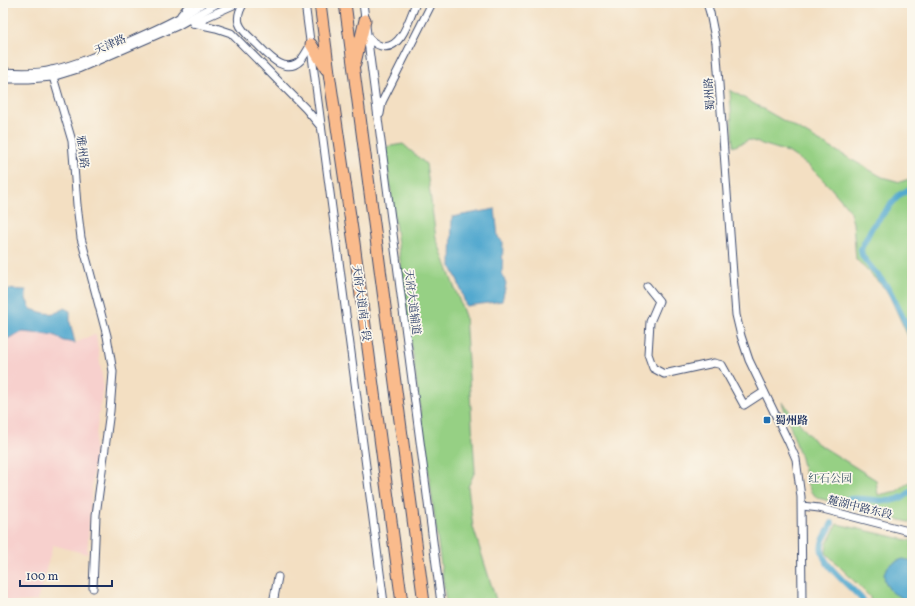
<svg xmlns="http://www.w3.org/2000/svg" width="915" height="606" font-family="Vollkorn,'Noto Serif SC',serif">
<rect width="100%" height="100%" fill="#fbf7ec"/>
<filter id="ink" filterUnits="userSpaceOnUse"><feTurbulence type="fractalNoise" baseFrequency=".025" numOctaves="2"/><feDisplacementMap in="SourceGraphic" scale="8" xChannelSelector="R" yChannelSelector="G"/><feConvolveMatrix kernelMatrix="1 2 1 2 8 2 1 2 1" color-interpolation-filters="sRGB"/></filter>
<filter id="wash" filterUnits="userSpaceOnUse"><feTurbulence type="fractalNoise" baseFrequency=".012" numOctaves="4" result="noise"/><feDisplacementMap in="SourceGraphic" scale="16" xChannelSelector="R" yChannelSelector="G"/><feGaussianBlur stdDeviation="0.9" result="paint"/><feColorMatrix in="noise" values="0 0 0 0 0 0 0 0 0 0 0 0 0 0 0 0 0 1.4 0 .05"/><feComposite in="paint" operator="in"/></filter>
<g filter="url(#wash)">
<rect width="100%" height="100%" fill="#f3dfc2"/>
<polygon fill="#f7d0cd" points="23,332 54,335 64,341 75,343 96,334 103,384 95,443 87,554 53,545 37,601 3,603 3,341 15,335"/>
<g fill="#96d084" stroke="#588071">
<polygon points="730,90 882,177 900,182 912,178 912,345 890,297 886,290 856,259 853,223 849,209 830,187 809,166 788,152 749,140 733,147"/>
<polygon points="403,144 426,164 436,238 465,316 475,471 468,487 473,527 497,603 446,603 385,147"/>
<polygon points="782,402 815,442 876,480 878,495 897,491 912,480 912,523 818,498 811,492 807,483 801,458"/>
<polygon points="837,524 912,541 912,603 871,603 870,597 826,553 827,544"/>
</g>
<g fill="#52a9cf" stroke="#366c96">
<polygon points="495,209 498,237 503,242 502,274 506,284 502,301 466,306 458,281 451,267 452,217"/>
<path d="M3,289L26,290V299L31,309C44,313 53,317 64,308L70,311V322L75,343L64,341L54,335L23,332L15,335L3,341Z"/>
<path d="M903,559L912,561V603H907C903,597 897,596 892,592C888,589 887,585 885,581C881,567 892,563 903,559Z"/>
</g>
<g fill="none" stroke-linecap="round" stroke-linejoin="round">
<g stroke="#52a9cf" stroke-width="6">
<polyline points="912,188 899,195 872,227 861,249 862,255 865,260 889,289 912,336"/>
<path d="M842,503L845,500C868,494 892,511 912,490"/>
<path d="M832,523C829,530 824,537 822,543C816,564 855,588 865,603"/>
</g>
</g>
</g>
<g filter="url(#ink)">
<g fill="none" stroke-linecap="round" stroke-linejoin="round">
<defs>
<g id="minor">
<path d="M244,3C240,9 237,16 239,23C242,32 251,38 257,44C268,55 285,76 301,60C305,55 308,49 311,44"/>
<polyline points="305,3 384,603"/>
<polyline points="363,3 441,603"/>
<polyline points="707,3 710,13 716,43 736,315 741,336 749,360 789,443 796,459 801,497 802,603"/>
<polyline points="181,15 191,3"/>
<polyline points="193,23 216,28 231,33 306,109 321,127"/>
<polyline points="193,23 238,3"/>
<path d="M368,37C372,42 375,44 381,46C401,52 410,17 416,3"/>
<polyline points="51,70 72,141 77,205 81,238 107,336 113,372 110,411 96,515 93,588"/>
<path d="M3,72C19,73 37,74 52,70C79,64 105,52 130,41C155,30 180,19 203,3"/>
<polyline points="3,79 29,79 52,77 78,69 177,26 218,3"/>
<polyline points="380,114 382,102 432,3"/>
<polyline points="647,286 659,301 650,322 648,354 653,368 664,374 714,363 722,365 744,405 764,392"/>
<polyline points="802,506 819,508 912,532"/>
<polyline points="273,603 278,577"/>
</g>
<g id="highway">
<polyline points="320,3 329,73 354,243 402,603"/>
<polyline points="345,3 424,603"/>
<polyline points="311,44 326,69"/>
<polyline points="355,63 365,20"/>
</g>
</defs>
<use href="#minor" stroke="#3b496d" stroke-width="9"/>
<use href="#highway" stroke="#3b496d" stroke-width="13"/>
<use href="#minor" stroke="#fff" stroke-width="7"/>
<use href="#highway" stroke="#fabb8c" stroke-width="11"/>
</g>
</g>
<rect fill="#1f6fb2" stroke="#fbf7ec" stroke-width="1.5" x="763" y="416" width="8" height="8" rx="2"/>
<g text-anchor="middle" stroke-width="3.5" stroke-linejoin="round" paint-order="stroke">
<g font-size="11" fill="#1b2f5e" stroke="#fbf7ec">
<text transform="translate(110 44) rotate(-23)" y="4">天津路</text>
<text transform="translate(709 94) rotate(-94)" y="4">蜀州路</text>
<text transform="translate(83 152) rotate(83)" y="4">雅州路</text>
<text transform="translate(413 302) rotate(83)" y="4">天府大道辅道</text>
<text transform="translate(362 303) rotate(82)" y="4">天府大道南一段</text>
<text transform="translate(860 507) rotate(14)" y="4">麓湖中路东段</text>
</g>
<g font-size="11" font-weight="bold" fill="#1b2f5e" stroke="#fbf7ec" text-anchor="start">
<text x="775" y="424">蜀州路</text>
</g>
<g font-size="11" fill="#3a5768" stroke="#fbf7ec">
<text x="830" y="482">红石公园</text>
</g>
</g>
<rect width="915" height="606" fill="none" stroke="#fbf7ec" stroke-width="16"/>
<path d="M20 580v6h92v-6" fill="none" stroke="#1b2f5e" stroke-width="2"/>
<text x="26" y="580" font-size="12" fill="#1b2f5e" stroke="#fbf7ec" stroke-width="3" paint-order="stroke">100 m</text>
</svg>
